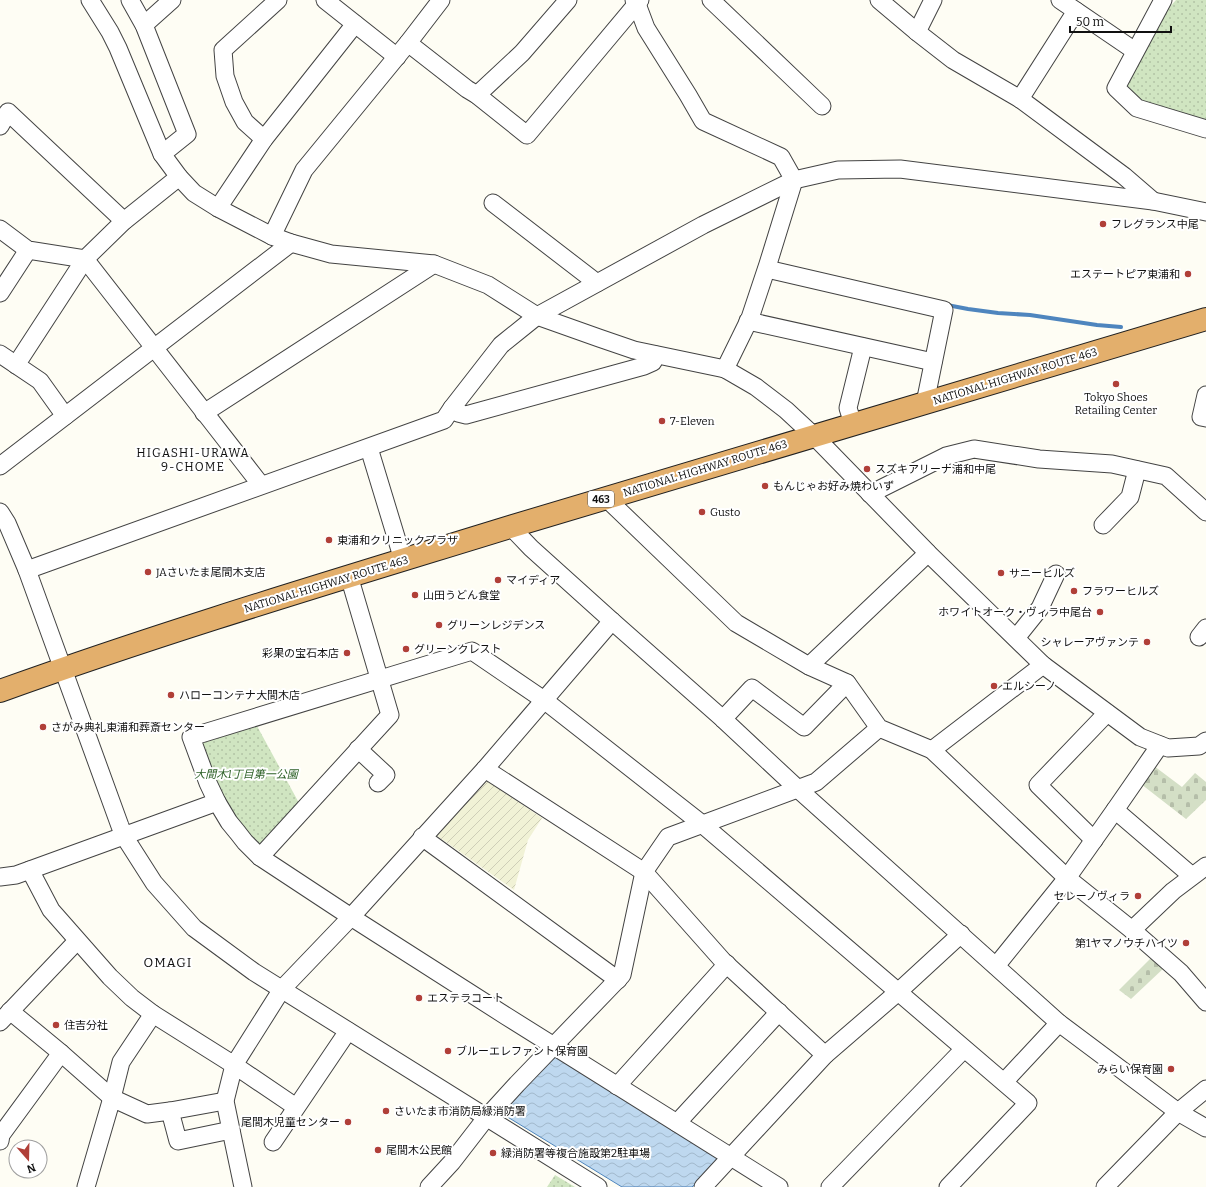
<svg xmlns="http://www.w3.org/2000/svg" width="1206" height="1187" font-family="Bitter,'Noto Sans JP',serif">
<defs>
<pattern id="farmland-furrows" width="10" height="10" patternUnits="userSpaceOnUse"><rect width="10" height="10" fill="#f1f2d6"/><path d="M-1 1l2-2M0 10L10 0M9 11l2-2" fill="none" stroke="#ceceb7"/></pattern>
<pattern id="grass-dots" width="8" height="8" patternUnits="userSpaceOnUse"><rect width="8" height="8" fill="#d0e5c1"/><path d="M2 2h.1M6 6h.1" fill="none" stroke="#b2c3a5" stroke-width="1.8" stroke-linecap="round"/></pattern>
<pattern id="cemetery-stones" width="16" height="16" patternUnits="userSpaceOnUse"><rect width="16" height="16" fill="#d4dfc6"/><path d="M2 7V4a2 2 0 0 1 4 0v3zM10 15v-3a2 2 0 0 1 4 0v3z" fill="#b5bea9"/></pattern>
<pattern id="water-waves" width="16" height="10" patternUnits="userSpaceOnUse"><rect width="16" height="10" fill="#bed8ef"/><path d="M0 5q4-4 8 0t8 0" fill="none" stroke="#a2b8cc"/></pattern>
</defs>
<rect width="100%" height="100%" fill="#fefdf4"/>
<polygon fill="url(#farmland-furrows)" points="487,781 542,818 528,840 514,890 436,835"/>
<g fill="url(#grass-dots)">
<polygon points="1176,0 1206,0 1206,125 1149,105 1124,90 1167,10"/>
<polygon points="257,726 299,803 263,845 257,845 233,815 217,790 201,746 204,740"/>
<polygon points="555,1175 575,1187 547,1187"/>
</g>
<g fill="url(#cemetery-stones)">
<polygon points="1154,766 1182,787 1195,773 1206,782 1206,800 1186,819 1141,784"/>
<polygon points="1152,957 1165,967 1131,999 1119,990"/>
</g>
<polygon fill="url(#water-waves)" stroke="#4e85be" points="555,1053 719,1159 692,1187 622,1187 501,1113"/>
<g fill="none" stroke-linecap="round" stroke-linejoin="round">
<polyline stroke="#4e85be" stroke-width="4" points="947,305 968,309 998,313 1030,315 1097,325 1121,327"/>
<defs>
<g id="minor">
<polyline points="90,0 110,32 118,48 162,154 179,177 194,193 218,208 272,236 291,243 331,254 434,264 488,285 537,316 599,338 634,350 725,369 756,387 786,410 814,436 928,553 1043,665 1140,737 1168,748 1199,746 1206,741"/>
<polyline points="130,0 144,25 187,134 162,154"/>
<polyline points="325,0 397,57"/>
<polyline points="634,0 637,4 646,28 688,95 703,121 781,157 794,180 768,264 750,318 725,369"/>
<polyline points="711,0 822,106"/>
<polyline points="879,0 917,32 953,60 1020,99 1124,176 1153,201"/>
<polyline points="1060,0 1135,51"/>
<polyline points="1163,0 1116,88 1137,108 1206,129"/>
<polyline points="144,25 172,0"/>
<polyline points="917,32 933,0"/>
<polyline points="408,43 467,89 477,95 527,135 640,0"/>
<polyline points="477,95 522,53 568,0"/>
<polyline points="1020,99 1076,11"/>
<polyline points="0,126 8,112 124,221"/>
<polyline points="264,139 245,122 234,102 225,76 223,50 278,0"/>
<polyline points="493,203 597,283"/>
<polyline points="218,208 264,139 355,24"/>
<polyline points="0,229 28,250 85,259 261,485"/>
<polyline points="272,236 304,170 408,43 441,0"/>
<polyline points="767,269 944,310 925,403"/>
<polyline points="0,293 28,250"/>
<polyline points="748,321 933,362"/>
<polyline points="0,354 40,381 65,416"/>
<polyline points="16,365 85,259 124,221 179,177"/>
<polyline points="1206,395 1201,417 1206,418"/>
<polyline points="452,408 458,413 466,415 644,366 653,362 656,355"/>
<polyline points="204,413 434,264"/>
<polyline points="853,424 848,408 863,347"/>
<polyline points="369,448 403,560"/>
<polyline points="0,466 291,243"/>
<polyline points="870,494 946,456 974,449 1039,459 1112,464 1166,476 1206,512"/>
<polyline points="606,498 736,623 809,666 847,683 879,728 932,750 1067,878 1132,930"/>
<polyline points="0,512 7,523 27,570 120,826 124,836 154,883 194,928 254,972 598,1187"/>
<polyline points="1103,525 1130,497 1137,470"/>
<polyline points="511,527 531,548 612,621 723,719 798,789 1059,1023 1178,1112 1206,1128"/>
<polyline points="27,570 444,420 452,408 501,345 537,316 703,225 794,180 838,170 900,169 1153,201 1206,212"/>
<polyline points="1199,637 1206,628"/>
<polyline points="1016,638 1040,608 1056,574"/>
<polyline points="809,666 928,553"/>
<polyline points="723,719 752,688 804,727 847,683"/>
<polyline points="358,749 386,775 378,783"/>
<polyline points="932,750 1043,665"/>
<polyline points="485,769 644,872 723,961 825,1055"/>
<polyline points="217,802 208,783 191,737 472,651 544,700 702,824 1028,1103 948,1187"/>
<polyline points="1115,810 1192,876"/>
<polyline points="422,837 618,980"/>
<polyline points="1094,840 1038,785 1107,713"/>
<polyline points="260,857 390,715 349,576"/>
<polyline points="1206,866 1173,891 1132,930 1181,973 1206,1002"/>
<polyline points="30,870 51,910 110,977 132,998 153,1014 234,1065 282,989 351,917 485,769 612,621"/>
<polyline points="0,877 16,875 217,802 229,822 238,833 245,842 260,857 351,917 506,1016 779,1187"/>
<polyline points="996,966 1067,878 1115,810 1160,745"/>
<polyline points="10,1011 61,1053 112,1098 121,1062 153,1014"/>
<polyline points="0,1022 77,941"/>
<polyline points="1004,1082 1059,1023"/>
<polyline points="617,1086 727,964"/>
<polyline points="170,1111 225,1101"/>
<polyline points="677,1123 779,1012"/>
<polyline points="231,1130 225,1101 234,1065 296,1107"/>
<polyline points="0,1141 1,1135 61,1053"/>
<polyline points="273,1142 348,1031"/>
<polyline points="86,1187 112,1098 147,1114 170,1111 178,1141 231,1130 243,1187"/>
<polyline points="429,1187 452,1162 486,1118 517,1084 622,975 644,872 668,837 816,782 879,728"/>
<polyline points="703,1187 825,1055 898,992 961,934"/>
<polyline points="830,1187 964,1049"/>
<polyline points="1105,1187 1178,1112 1206,1089"/>
</g>
<path id="highway" d="M0,691C169,630 341,579 513,526C744,456 975,387 1206,319"/>
</defs>
<use href="#minor" stroke="#434343" stroke-width="19"/>
<use href="#highway" stroke="#212121" stroke-width="24"/>
<use href="#minor" stroke="#fff" stroke-width="17"/>
<use href="#highway" stroke="#e3af6c" stroke-width="22"/>
</g>
<g fill="#b03f38" stroke="#fff" stroke-width="1.5">
<circle cx="1103" cy="224" r="4"/>
<circle cx="1188" cy="274" r="4"/>
<circle cx="1116" cy="384" r="4"/>
<circle cx="662" cy="421" r="4"/>
<circle cx="867" cy="469" r="4"/>
<circle cx="765" cy="486" r="4"/>
<circle cx="702" cy="512" r="4"/>
<circle cx="329" cy="540" r="4"/>
<circle cx="148" cy="572" r="4"/>
<circle cx="1001" cy="573" r="4"/>
<circle cx="498" cy="580" r="4"/>
<circle cx="1074" cy="591" r="4"/>
<circle cx="415" cy="595" r="4"/>
<circle cx="1100" cy="612" r="4"/>
<circle cx="439" cy="625" r="4"/>
<circle cx="1147" cy="642" r="4"/>
<circle cx="406" cy="649" r="4"/>
<circle cx="347" cy="653" r="4"/>
<circle cx="994" cy="686" r="4"/>
<circle cx="171" cy="695" r="4"/>
<circle cx="43" cy="727" r="4"/>
<circle cx="1138" cy="896" r="4"/>
<circle cx="1186" cy="943" r="4"/>
<circle cx="419" cy="998" r="4"/>
<circle cx="56" cy="1025" r="4"/>
<circle cx="448" cy="1051" r="4"/>
<circle cx="1171" cy="1069" r="4"/>
<circle cx="386" cy="1111" r="4"/>
<circle cx="348" cy="1122" r="4"/>
<circle cx="378" cy="1150" r="4"/>
<circle cx="493" cy="1153" r="4"/>
</g>
<g text-anchor="middle" stroke-width="4" stroke-linejoin="round" paint-order="stroke">
<rect fill="#fff" stroke="#585858" stroke-width="1" x="588" y="491" width="26" height="16" rx="3"/>
<g font-size="10" font-weight="bold" fill="#101010">
<text x="601" y="503">463</text>
</g>
<g font-size="11" fill="#101010" stroke="#fff" text-anchor="start">
<text x="1111" y="228">フレグランス中尾</text>
<text x="1180" y="278" text-anchor="end">エステートピア東浦和</text>
<text x="1116" y="401" text-anchor="middle">Tokyo Shoes<tspan x="1116" dy="13">Retailing Center</tspan></text>
<text x="670" y="425">7-Eleven</text>
<text x="875" y="473">スズキアリーナ浦和中尾</text>
<text x="773" y="490">もんじゃお好み焼わいず</text>
<text x="710" y="516">Gusto</text>
<text x="337" y="544">東浦和クリニックプラザ</text>
<text x="156" y="576">JAさいたま尾間木支店</text>
<text x="1009" y="577">サニーヒルズ</text>
<text x="506" y="584">マイディア</text>
<text x="1082" y="595">フラワーヒルズ</text>
<text x="423" y="599">山田うどん食堂</text>
<text x="1092" y="616" text-anchor="end">ホワイトオーク・ヴィラ中尾台</text>
<text x="447" y="629">グリーンレジデンス</text>
<text x="1139" y="646" text-anchor="end">シャレーアヴァンテ</text>
<text x="414" y="653">グリーンクレスト</text>
<text x="339" y="657" text-anchor="end">彩果の宝石本店</text>
<text x="1002" y="690">エルシーノ</text>
<text x="179" y="699">ハローコンテナ大間木店</text>
<text x="51" y="731">さがみ典礼東浦和葬斎センター</text>
<text x="1130" y="900" text-anchor="end">セレーノヴィラ</text>
<text x="1178" y="947" text-anchor="end">第1ヤマノウチハイツ</text>
<text x="427" y="1002">エステラコート</text>
<text x="64" y="1029">住吉分社</text>
<text x="456" y="1055">ブルーエレファント保育園</text>
<text x="1163" y="1073" text-anchor="end">みらい保育園</text>
<text x="394" y="1115">さいたま市消防局緑消防署</text>
<text x="340" y="1126" text-anchor="end">尾間木児童センター</text>
<text x="386" y="1154">尾間木公民館</text>
<text x="501" y="1157">緑消防署等複合施設第2駐車場</text>
</g>
<g font-size="11" fill="#101010" stroke="#fff">
<text transform="translate(1015 376) rotate(-17)" y="4">NATIONAL HIGHWAY ROUTE 463</text>
<text transform="translate(705 468) rotate(-17)" y="4">NATIONAL HIGHWAY ROUTE 463</text>
<text transform="translate(326 584) rotate(-17)" y="4">NATIONAL HIGHWAY ROUTE 463</text>
</g>
<g font-size="11" font-style="italic" fill="#2d6127" stroke="#fff">
<text x="246" y="778">大間木1丁目第一公園</text>
</g>
<g font-size="12" letter-spacing="1" fill="#101010" stroke="#fff">
<text x="193" y="457">HIGASHI-URAWA<tspan x="193" dy="14">9-CHOME</tspan></text>
</g>
<g font-size="13" letter-spacing="1" fill="#101010" stroke="#fff">
<text x="168" y="967">OMAGI</text>
</g>
</g>
<g transform="translate(28 1159) rotate(160)"><circle r="19" fill="#ffffff" stroke="#9f9f9f"/>
<path d="M0-3L7 15L0 10L-7 15Z" fill="#b03f38"/>
<text y="-6" font-size="11" font-weight="bold" text-anchor="middle" fill="#101010">N</text>
</g>
<path d="M1070 26v6h101v-6" fill="none" stroke="#101010" stroke-width="2"/>
<text x="1076" y="26" font-size="12" fill="#101010" stroke="#ffffff" stroke-width="3" paint-order="stroke">50 m</text>
</svg>
